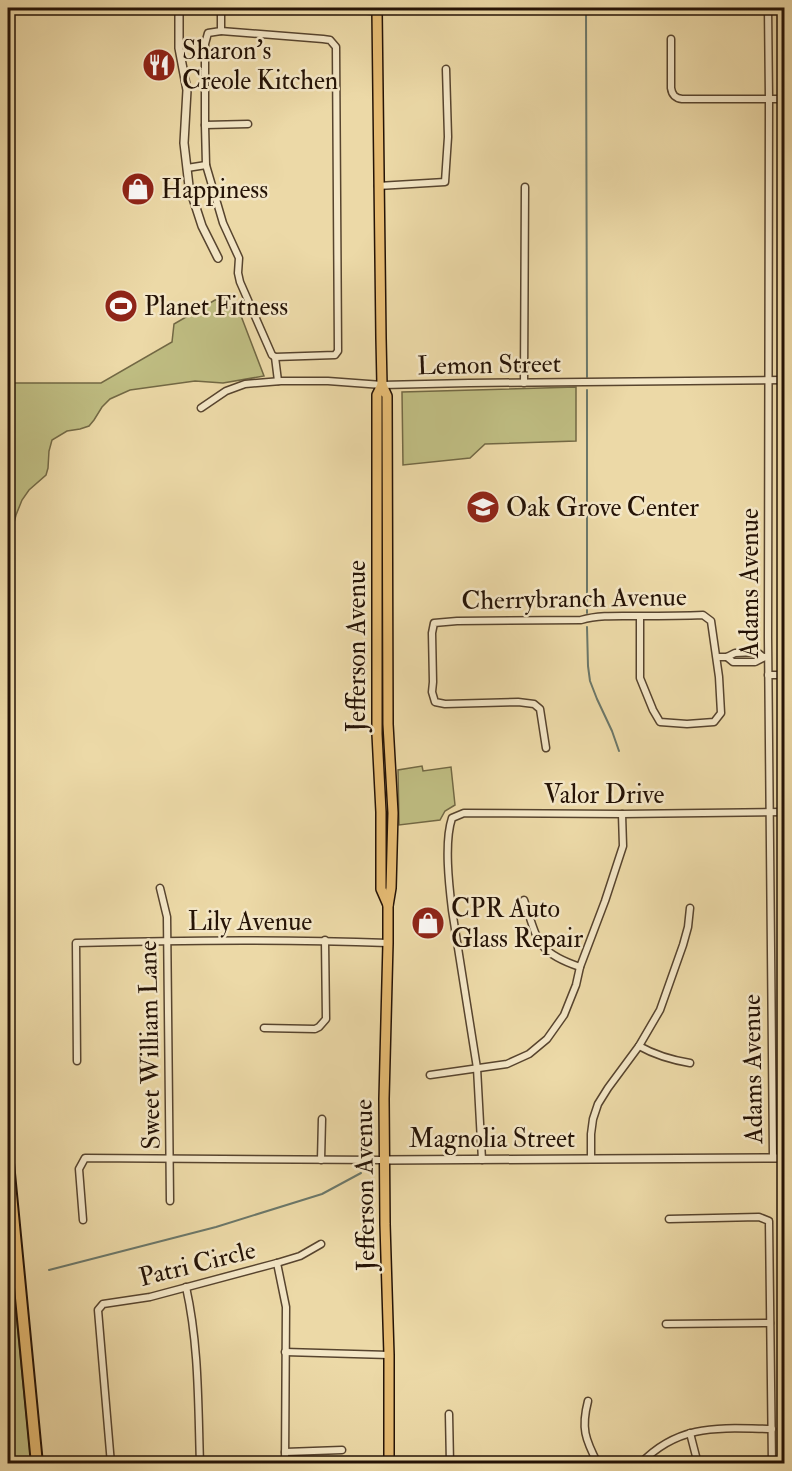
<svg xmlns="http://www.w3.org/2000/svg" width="792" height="1471" font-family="'IM FELL Double Pica',serif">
<rect width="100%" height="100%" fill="#ecd9a7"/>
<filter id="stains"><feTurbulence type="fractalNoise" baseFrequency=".00333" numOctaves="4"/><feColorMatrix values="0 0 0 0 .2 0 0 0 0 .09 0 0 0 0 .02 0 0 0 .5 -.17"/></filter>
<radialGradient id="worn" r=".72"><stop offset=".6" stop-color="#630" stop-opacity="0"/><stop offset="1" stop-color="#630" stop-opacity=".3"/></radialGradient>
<g fill="#bfbd82" stroke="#726844" stroke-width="1.5">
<polygon points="224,299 231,302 238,308 264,376 223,383 195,381 130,390 110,399 102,407 94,420 89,426 80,429 67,431 52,440 49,451 48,468 46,475 29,490 22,500 16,515 8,545 8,383 101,383 172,342 174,324 215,300"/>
<polygon points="576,387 576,441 485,444 470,458 403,465 402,392"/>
<polygon points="422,766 423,771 451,767 455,805 445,811 440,820 399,825 398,770"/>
<polygon points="8,1234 31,1463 8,1463"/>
</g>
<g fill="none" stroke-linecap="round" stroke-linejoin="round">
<g stroke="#6b7769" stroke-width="2">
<polyline points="586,8 587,377"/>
<polyline points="587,390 587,613"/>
<polyline points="587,627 588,666 590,681 597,699 612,731 619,751"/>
<polyline points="49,1270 216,1227 322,1194 361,1173"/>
</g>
<defs>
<g id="minor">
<polyline points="768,8 769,99 768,638 773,1158"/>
<polyline points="179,9 334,9 377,11"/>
<polyline points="221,9 221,31 208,33 205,44 205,125 248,124"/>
<path d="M671,39V88C672,95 675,98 682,99H784"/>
<polyline points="205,125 206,165 223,223 239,258 238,273 240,282 272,355 275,357 335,355 338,351 336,47 330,40 323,39 221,31"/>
<polyline points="187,168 206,165"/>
<polyline points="378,186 445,182 448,137 446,69"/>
<polyline points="275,357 278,381"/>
<polyline points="524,383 525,187"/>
<polyline points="201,408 226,391 245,384 281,381 328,381 382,385 469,383 784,380"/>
<polyline points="717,657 727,657 735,653 757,652 763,657"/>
<polyline points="727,657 733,662 755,662 765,657"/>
<polyline points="768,675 784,675"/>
<path d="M546,748L540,709L534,704L518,702L445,704L435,702L432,692L433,682L432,633L434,623L457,621L581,620C599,615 618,616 637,616C659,616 681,616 703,615L711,621L719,677L721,713L714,722L687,724L660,722L653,710L640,678V616"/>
<polyline points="160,888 167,917 170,1201"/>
<path d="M524,900C538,941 536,952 580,967"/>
<polyline points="264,1028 315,1029 319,1027 326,1019 325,940"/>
<path d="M639,1046C655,1055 672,1060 690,1063"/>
<path d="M77,1061L76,943C180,940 284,939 388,943"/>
<polyline points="430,1075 507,1064 529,1054 547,1039 564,1015 576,985 580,967 605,901 623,846 622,814"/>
<polyline points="591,1159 591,1134 593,1119 598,1104 608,1088 639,1046 660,1010 683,945 688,927 690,908"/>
<polyline points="321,1160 322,1119"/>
<path d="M482,1160L477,1068L452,910C449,885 444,842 452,818L464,813L622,814L784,812"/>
<polyline points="669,1219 759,1217 769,1221 772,1464"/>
<polyline points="83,1220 79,1169 85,1158 384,1160"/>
<polyline points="277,1263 286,1307 285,1464"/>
<path d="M186,1287C199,1345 198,1404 200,1464"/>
<polyline points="666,1324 770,1323"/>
<polyline points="285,1352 389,1355"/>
<path d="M588,1401C581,1428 585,1439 598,1464"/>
<polyline points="449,1414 450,1464"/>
<polyline points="690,1433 698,1464"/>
<polyline points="285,1452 342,1450"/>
<polyline points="111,1464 98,1310 103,1304 150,1297 277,1263 300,1256 321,1244"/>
<path d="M640,1464C679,1423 720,1428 772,1429"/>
</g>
<g id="tertiary">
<polyline points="179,8 179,48 187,90 184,143 189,186 202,226 218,258"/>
<polyline points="384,1160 784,1158"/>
</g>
<g id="primary">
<polyline points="377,11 381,338 382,385 387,396 388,724 393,813 391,888 388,906 388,943 384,1099 385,1224 389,1355 389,1464"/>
<polyline points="382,385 377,395 377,734 381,812 381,889 388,905"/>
</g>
<polyline id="motorway" points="8,1163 37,1464"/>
</defs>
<use href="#minor" stroke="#57442e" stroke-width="9"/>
<use href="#tertiary" stroke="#57442e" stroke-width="10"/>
<use href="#primary" stroke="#251306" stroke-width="12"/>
<use href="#motorway" stroke="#251306" stroke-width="14"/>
<use href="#minor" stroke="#f3e6c6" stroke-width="6"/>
<use href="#tertiary" stroke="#f3e6c6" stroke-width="7"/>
<use href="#primary" stroke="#e6bc74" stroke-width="9"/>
<use href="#motorway" stroke="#e6bc74" stroke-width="10"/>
</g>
<defs>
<symbol id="restaurant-disc" viewBox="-11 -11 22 22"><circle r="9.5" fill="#8f2418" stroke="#f3e6c6"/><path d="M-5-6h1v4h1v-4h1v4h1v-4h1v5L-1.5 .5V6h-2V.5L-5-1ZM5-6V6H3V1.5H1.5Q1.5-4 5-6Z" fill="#fff"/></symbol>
<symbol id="shop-disc" viewBox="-11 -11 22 22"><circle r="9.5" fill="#8f2418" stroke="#f3e6c6"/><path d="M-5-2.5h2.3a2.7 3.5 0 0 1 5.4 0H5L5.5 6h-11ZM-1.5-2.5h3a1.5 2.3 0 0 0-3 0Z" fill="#fff"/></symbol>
<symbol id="stadium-disc" viewBox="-11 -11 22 22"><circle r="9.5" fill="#8f2418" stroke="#f3e6c6"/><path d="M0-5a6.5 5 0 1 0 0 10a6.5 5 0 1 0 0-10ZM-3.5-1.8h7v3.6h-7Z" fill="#fff"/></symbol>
<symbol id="school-disc" viewBox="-11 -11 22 22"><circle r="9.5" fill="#8f2418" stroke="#f3e6c6"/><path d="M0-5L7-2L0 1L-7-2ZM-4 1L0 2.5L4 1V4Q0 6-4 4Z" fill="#fff"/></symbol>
</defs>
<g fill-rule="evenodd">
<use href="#restaurant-disc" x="140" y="46" width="38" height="38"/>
<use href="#shop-disc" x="119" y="170" width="38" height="38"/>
<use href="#stadium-disc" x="102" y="287" width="38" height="38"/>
<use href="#school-disc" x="464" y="488" width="38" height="38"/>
<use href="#shop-disc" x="409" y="904" width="38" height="38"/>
</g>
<g text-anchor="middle" stroke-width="5" stroke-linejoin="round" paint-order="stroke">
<g font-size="26" fill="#251306" stroke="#f3e6c6" text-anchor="start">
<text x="182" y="59">Sharon's<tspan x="182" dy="30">Creole Kitchen</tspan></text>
<text x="161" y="198">Happiness</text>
<text x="144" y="315">Planet Fitness</text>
<text x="506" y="516">Oak Grove Center</text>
<text x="451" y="917">CPR Auto<tspan x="451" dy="30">Glass Repair</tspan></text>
</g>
<g font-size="26" fill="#251306" stroke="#f3e6c6">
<text transform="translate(489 364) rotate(-1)" y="9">Lemon Street</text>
<text transform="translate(749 583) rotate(-90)" y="9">Adams Avenue</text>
<text transform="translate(574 598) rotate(-1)" y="9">Cherrybranch Avenue</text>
<text transform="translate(356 646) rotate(-90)" y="9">Jefferson Avenue</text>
<text x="604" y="803">Valor Drive</text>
<text x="250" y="930">Lily Avenue</text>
<text transform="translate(149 1045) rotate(-91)" y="9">Sweet William Lane</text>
<text transform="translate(752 1069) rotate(-91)" y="9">Adams Avenue</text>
<text x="492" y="1147">Magnolia Street</text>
<text transform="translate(364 1185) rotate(-91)" y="9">Jefferson Avenue</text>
<text transform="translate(197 1263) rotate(-14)" y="9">Patri Circle</text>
</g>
</g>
<rect width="792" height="1471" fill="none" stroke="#ecd9a7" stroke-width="30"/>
<rect x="9" y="9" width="774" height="1453" fill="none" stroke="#251306" stroke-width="3"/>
<rect x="15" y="15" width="762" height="1441" fill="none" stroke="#251306" stroke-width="1.5"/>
<rect width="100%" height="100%" filter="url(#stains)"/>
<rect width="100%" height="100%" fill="url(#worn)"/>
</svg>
